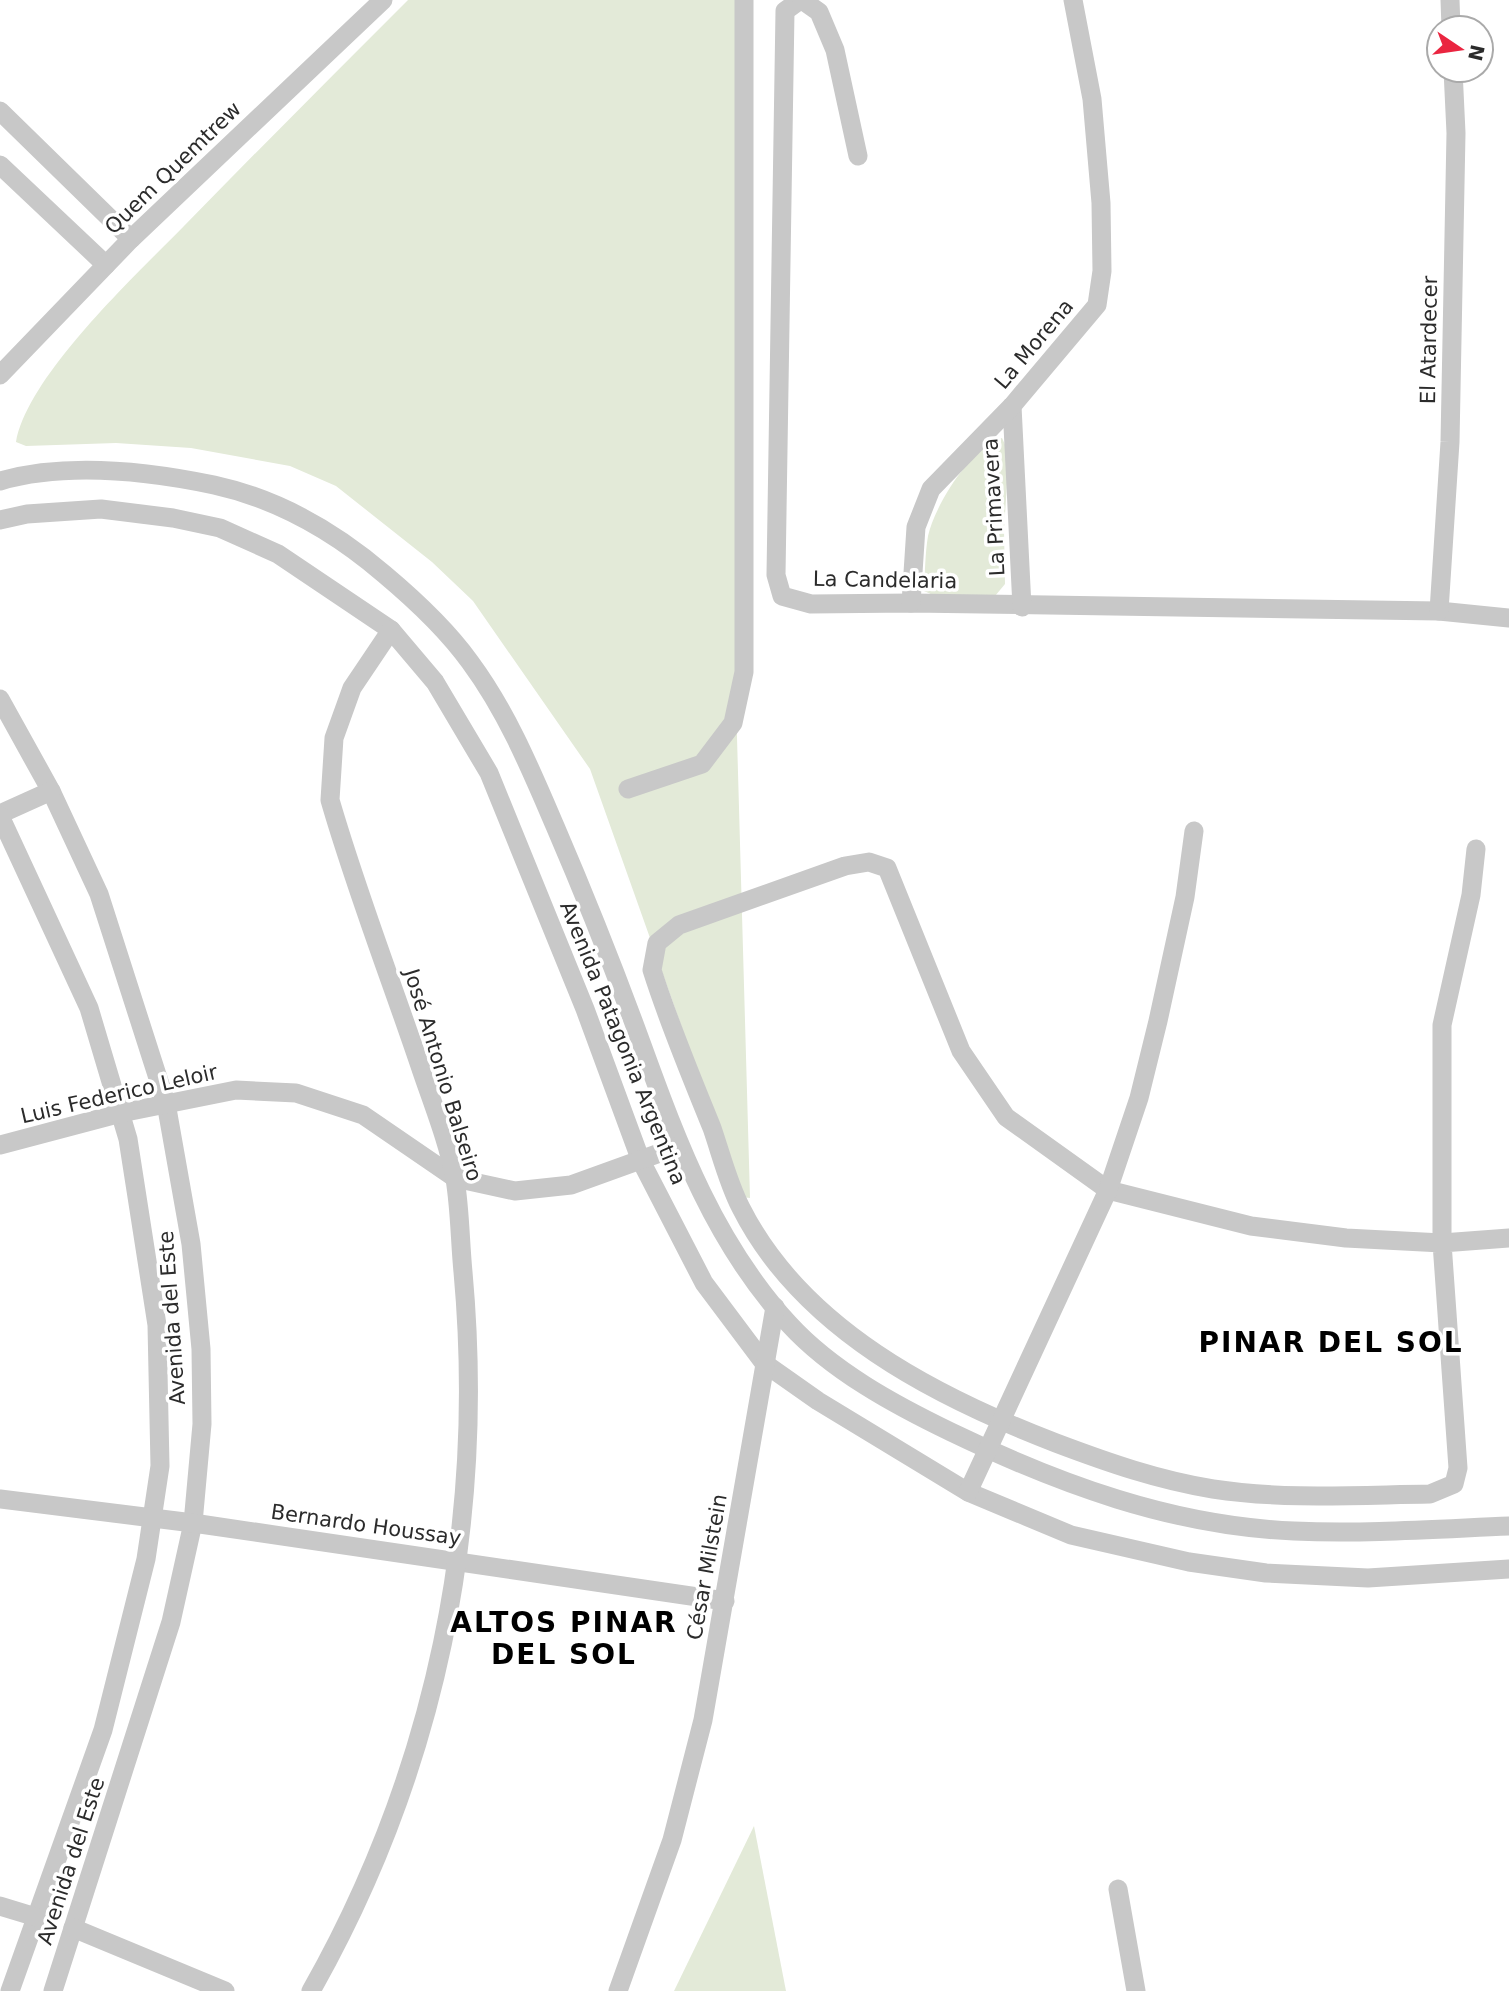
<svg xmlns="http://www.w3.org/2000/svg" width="1509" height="1991" font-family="'DejaVu Sans',sans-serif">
<rect width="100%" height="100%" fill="#fff"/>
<g fill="#e3ead8">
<path d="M408,0H735V666L750,1198L742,1197L590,769L473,601L432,562L336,486L290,466L191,448L116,443L26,446L16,442C28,375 136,275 184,226C258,150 333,75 408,0Z"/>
<path d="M1002,438L1009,453L1004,530L1005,584L995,596L942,599L924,591C925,574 925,554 928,536C935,505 971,447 1002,438Z"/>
<polygon points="754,1826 786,1991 674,1991"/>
</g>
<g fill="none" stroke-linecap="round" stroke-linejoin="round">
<g stroke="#c8c8c8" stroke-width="19">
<polyline points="800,0 785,11 776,575 782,596 811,604 911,603 1439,611 1509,618"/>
<polyline points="802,0 819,12 835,50 858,156"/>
<polyline points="1450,0 1451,28"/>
<polyline points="0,111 131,239"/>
<polyline points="0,165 106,265"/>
<polyline points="0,375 131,239 383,0"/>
<polyline points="1012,406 1022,607"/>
<path d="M0,481C66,462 147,471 214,485C278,499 335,532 384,574C415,600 447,630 470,662C507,712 531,770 555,826C586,898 615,971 642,1045C679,1147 715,1243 789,1324C832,1371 895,1405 951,1432C1059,1484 1172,1526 1294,1531C1365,1534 1437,1529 1509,1526"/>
<polyline points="0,520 27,514 101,509 173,518 220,528 278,554 391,630 435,682 489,773 585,1009 641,1161 704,1283 764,1363 818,1401 968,1492 1071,1535 1189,1562 1266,1573 1368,1578 1509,1569"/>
<polyline points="911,603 916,527 931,489 1012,406 1097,305 1102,271 1101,203 1092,99 1073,0"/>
<polyline points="1439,611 1450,442 1456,133 1453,70"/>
<polyline points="0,699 51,791 99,894 166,1103 191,1244 201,1349 202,1424 193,1523 171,1622 53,1991"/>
<polyline points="628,789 702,764 733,723 744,672 744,0"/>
<polyline points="0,814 51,791"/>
<polyline points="0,816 89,1008 128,1139 157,1325 160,1466 146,1559 103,1730 10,1991"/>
<path d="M1476,849L1471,895L1442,1025V1243L1458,1468L1454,1484L1430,1494C1358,1495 1285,1500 1213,1489C1158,1480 1109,1463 1056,1443C936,1397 802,1329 741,1208C728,1183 721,1154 712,1128C691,1076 669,1024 652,970L657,943L679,925L845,866L869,862L887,868L961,1051L1006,1117L1108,1190L1251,1226L1346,1238L1442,1243L1509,1238"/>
<polyline points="0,1145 121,1113 236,1090 296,1093 363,1115 455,1178 515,1191 571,1185 679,1146"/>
<polyline points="968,1492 1108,1190 1139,1098 1158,1021 1185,897 1194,831"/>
<polyline points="0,1499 193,1523 725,1601"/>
<polyline points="1118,1889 1136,1991"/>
<polyline points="0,1906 36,1917"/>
<polyline points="73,1928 225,1991"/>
<path d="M311,1991C436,1770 486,1524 463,1272C460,1241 460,1209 455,1179C448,1141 432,1102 420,1066C390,977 356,890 330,800L334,738L352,688L391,630"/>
<polyline points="618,1991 672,1840 703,1720 775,1307"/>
</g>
</g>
<g text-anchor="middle" stroke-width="7" stroke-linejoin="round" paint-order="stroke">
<g font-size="21" fill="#2b2b2b" stroke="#fff">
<text transform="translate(173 168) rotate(-44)" y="7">Quem Quemtrew</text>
<text transform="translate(1429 340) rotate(-89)" y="7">El Atardecer</text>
<text transform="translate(1034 344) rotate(-50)" y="7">La Morena</text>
<text transform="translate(994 507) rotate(-93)" y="7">La Primavera</text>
<text transform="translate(885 580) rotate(1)" y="7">La Candelaria</text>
<text transform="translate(623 1043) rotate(68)" y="7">Avenida Patagonia Argentina</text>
<text transform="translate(443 1075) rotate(73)" y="7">José Antonio Balseiro</text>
<text transform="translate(119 1094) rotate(-13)" y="7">Luis Federico Leloir</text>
<text transform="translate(172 1318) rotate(-94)" y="7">Avenida del Este</text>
<text transform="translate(366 1525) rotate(8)" y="7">Bernardo Houssay</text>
<text transform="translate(707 1567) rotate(-80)" y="7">César Milstein</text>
<text transform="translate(71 1861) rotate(-72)" y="7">Avenida del Este</text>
</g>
<g font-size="28" font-weight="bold" letter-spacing="2" fill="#000" stroke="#fff">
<text x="1331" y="1352">PINAR DEL SOL</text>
<text x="564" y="1632">ALTOS PINAR<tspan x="564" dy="32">DEL SOL</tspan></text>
</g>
</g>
<g transform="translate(1460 49) rotate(103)"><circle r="33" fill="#ffffff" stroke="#aaaaaa" stroke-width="2"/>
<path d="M0-5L12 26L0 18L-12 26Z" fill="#ea2540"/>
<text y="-10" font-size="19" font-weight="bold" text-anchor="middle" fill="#2b2b2b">N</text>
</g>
</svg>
